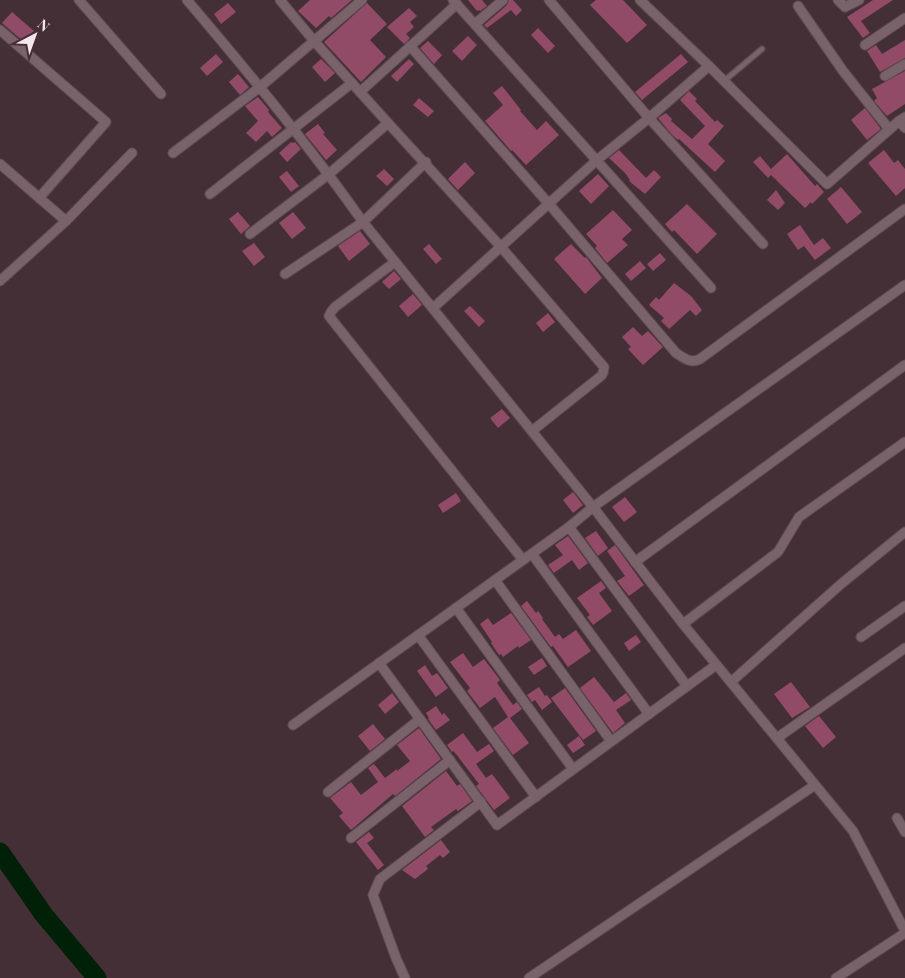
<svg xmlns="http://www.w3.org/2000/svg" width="905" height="978" font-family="'Playfair Display',serif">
<rect width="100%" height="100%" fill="#442f36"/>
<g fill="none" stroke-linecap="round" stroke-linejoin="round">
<polyline stroke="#002007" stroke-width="19" points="0,852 44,915 97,978"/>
</g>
<g fill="#924b67">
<polygon points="310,0 352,0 331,18 329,16 316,28 298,11"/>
<polygon points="468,0 482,0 487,6 480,11 479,10 477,11"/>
<polygon points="509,0 513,0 522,10 516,16 511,10 487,28 484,25 507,5"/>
<polygon points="596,0 623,0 647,25 627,43 590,5"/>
<polygon points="873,0 893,0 861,21 870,33 863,38 847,17"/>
<polygon points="228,3 236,12 221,24 214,14"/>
<polygon points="367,3 387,24 370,40 386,57 361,82 324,42"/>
<polygon points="409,8 417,16 410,22 414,27 406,34 410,38 404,44 387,27"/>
<polygon points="12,12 34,31 24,42 2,23"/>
<polygon points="538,28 555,46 548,53 531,35"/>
<polygon points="468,36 477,45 462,61 452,51"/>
<polygon points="905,40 905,58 880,72 867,51 876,45 882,54"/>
<polygon points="428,41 442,55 434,64 420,48"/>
<polygon points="216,54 223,62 207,76 200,68"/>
<polygon points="681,54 688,62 642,100 635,92"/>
<polygon points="321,59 335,73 325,82 312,67"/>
<polygon points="409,59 414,64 397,82 391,76"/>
<polygon points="905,71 905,104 887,116 874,101 877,98 872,89"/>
<polygon points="238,74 249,87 240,95 229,82"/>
<polygon points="502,86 521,110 520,111 537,130 546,121 559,135 526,165 512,150 511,151 485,121 503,105 493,93"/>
<polygon points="689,91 697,99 695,101 715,122 717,120 724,126 708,144 725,161 715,172 679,139 678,140 673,136 658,118 666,113 672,119 671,121 692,139 705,126 680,100"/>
<polygon points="258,97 269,110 268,112 282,128 272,137 267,131 256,142 246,133 258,121 245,106"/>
<polygon points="419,98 434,111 428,117 413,105"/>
<polygon points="865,108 881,129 867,140 851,120"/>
<polygon points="318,124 325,133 323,134 337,150 326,160 305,134"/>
<polygon points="291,142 293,143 295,142 301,149 287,162 279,153"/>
<polygon points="619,150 646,178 654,170 661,177 645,194 629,181 630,180 625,173 609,158"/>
<polygon points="884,150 894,163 898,160 905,169 905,188 896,196 868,163"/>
<polygon points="787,154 815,186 817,184 824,192 812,204 811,202 805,208 771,175 768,178 753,162 760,156 771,169"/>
<polygon points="465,162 475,173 458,190 448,179"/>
<polygon points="384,169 394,179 387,186 376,176"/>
<polygon points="287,171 299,186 291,192 279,177"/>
<polygon points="598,174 609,186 591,204 579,191"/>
<polygon points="841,187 862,212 847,224 827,199"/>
<polygon points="776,190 785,203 778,210 767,200"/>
<polygon points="687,204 717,234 697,254 674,230 672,232 665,224"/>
<polygon points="613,210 632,230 622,239 628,245 607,263 595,248 597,246 586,234"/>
<polygon points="238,212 250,226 241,234 229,219"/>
<polygon points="293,212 306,228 292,239 279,223"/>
<polygon points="800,225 814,245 823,238 831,248 815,260 804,246 798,250 787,234"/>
<polygon points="360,231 370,244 349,261 338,246"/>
<polygon points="254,243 265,257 254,266 242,251"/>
<polygon points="429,244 442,259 436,264 423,249"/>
<polygon points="571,244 585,258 586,257 602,278 585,294 554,259"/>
<polygon points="660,253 666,260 653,271 647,264"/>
<polygon points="640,261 646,268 631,281 625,274"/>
<polygon points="394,271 401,279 389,289 382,282"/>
<polygon points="674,283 691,296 702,310 696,316 690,310 669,329 661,321 664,318 649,305 656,297 659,300"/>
<polygon points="413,294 422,305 408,317 399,306"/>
<polygon points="470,306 485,321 479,327 464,311"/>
<polygon points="548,313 555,322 543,332 536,323"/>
<polygon points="633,327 642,336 648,331 663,347 643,365 628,349 631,347 622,337"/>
<polygon points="502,409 510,418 498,428 490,418"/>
<polygon points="573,492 583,505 573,513 563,500"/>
<polygon points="456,493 461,501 443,513 438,505"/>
<polygon points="625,497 637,512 624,522 612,507"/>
<polygon points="596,531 608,548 598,556 585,538"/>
<polygon points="568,536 588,563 579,570 572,560 554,573 548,565 563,555 555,545"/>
<polygon points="615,545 644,585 629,596 617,581 625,576 607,551"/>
<polygon points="601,581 606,588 599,593 612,611 593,625 587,617 590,615 577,598"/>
<polygon points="527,601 536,613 538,611 543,618 542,619 555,637 559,634 563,639 576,630 591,651 568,667 553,646 551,647 521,606"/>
<polygon points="511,613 531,640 519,648 518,646 503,657 501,654 499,655 491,643 492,642 480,624 488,618 493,625"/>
<polygon points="636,635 641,642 629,651 624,643"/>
<polygon points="463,653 473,667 484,659 500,680 497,683 513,705 517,702 522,709 510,718 529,743 513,755 493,728 508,717 504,711 495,697 480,708 467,691 470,688 450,662"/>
<polygon points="542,658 547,666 534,675 528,667"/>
<polygon points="425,665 432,676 437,673 448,688 436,697 417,671"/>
<polygon points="594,677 614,702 626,693 631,700 616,710 625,723 613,733 580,688"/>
<polygon points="791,682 810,707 792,718 774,694"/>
<polygon points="539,687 545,696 547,695 552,702 542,710 535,700 532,702 527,695"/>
<polygon points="565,688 596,731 583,740 551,698"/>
<polygon points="392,693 399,702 385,714 378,705"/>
<polygon points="436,706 442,715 444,713 450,720 436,730 428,719 429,718 426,713"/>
<polygon points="819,716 836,737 823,748 805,726"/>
<polygon points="373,724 385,739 370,751 358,736"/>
<polygon points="419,728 441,759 395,796 393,794 351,830 339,816 343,813 330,798 351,782 361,795 378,782 368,768 374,764 385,778 397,769 397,771 410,761 397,745"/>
<polygon points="463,733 477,752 489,744 494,751 476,764 486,778 492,774 510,798 494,810 476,786 479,784 456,754 453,751 452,752 447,745"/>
<polygon points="579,736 585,745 573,753 567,745"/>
<polygon points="446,771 457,786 460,784 472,801 458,811 456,809 431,827 434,830 425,837 402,806"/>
<polygon points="369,832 374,838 367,843 384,865 378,870 356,842"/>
<polygon points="441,840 450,852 443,858 440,855 426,866 428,869 415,879 402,870"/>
</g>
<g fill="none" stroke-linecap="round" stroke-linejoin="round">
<defs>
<polyline id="lane" points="724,81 762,49"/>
<g id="street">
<polyline points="79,0 161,94"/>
<path d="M187,0C248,72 308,144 363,222L593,507L683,624L853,831L905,931"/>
<polyline points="280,0 314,41 362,0"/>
<polyline points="453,0 711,288"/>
<polyline points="640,0 709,66 827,184 899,121"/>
<polyline points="838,0 845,7 859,0"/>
<polyline points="798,6 843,71 889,129"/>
<polyline points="475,24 503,0"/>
<polyline points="0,30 106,122 39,198"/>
<polyline points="865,45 905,18"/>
<path d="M410,46L549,204L676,353C684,358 691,364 700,359L905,209"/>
<polyline points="709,66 649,118 763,244"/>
<polyline points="885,76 905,64"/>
<polyline points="360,92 457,4"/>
<polyline points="905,117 899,121 905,128"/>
<polyline points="388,123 501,247 604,367 603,373 601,376 532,431"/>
<polyline points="173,153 260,87 314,41 388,123 329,174 250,234"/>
<polyline points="0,164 66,221"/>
<polyline points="210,194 352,83"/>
<polyline points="395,262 335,307 331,312 329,316 523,560"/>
<polyline points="285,274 363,222 426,162"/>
<polyline points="0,281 66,221 132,153"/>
<polyline points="433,308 597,160 649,118 549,0"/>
<polyline points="569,527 687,686"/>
<polyline points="532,554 649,714"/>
<polyline points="635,562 905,365"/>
<polyline points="495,580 611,741"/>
<polyline points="456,608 573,769"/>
<polyline points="683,624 778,552 799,517 905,442"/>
<polyline points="418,635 536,797"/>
<polyline points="861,637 905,606"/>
<polyline points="379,663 497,825 716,665"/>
<polyline points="731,682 841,584 905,532"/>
<polyline points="293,725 569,527 593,507 905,285"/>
<polyline points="777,738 905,648"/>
<polyline points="328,792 420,719"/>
<polyline points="897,818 905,832"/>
<polyline points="351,838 450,760"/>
<polyline points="405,978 396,958 373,895 380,879 481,802"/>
<polyline points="529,978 815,785"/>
<polyline points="836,978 905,933"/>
</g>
</defs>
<use href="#lane" stroke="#5f4d53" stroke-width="7"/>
<use href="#street" stroke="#5f4d53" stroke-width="11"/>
<use href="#lane" stroke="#796269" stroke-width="4.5"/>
<use href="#street" stroke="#796269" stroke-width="9"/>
</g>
<g transform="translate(35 35) rotate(41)" stroke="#442f36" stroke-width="4" paint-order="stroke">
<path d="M0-4L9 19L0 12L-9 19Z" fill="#f4e6ea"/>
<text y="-8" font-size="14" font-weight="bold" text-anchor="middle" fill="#f4e6ea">N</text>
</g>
</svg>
